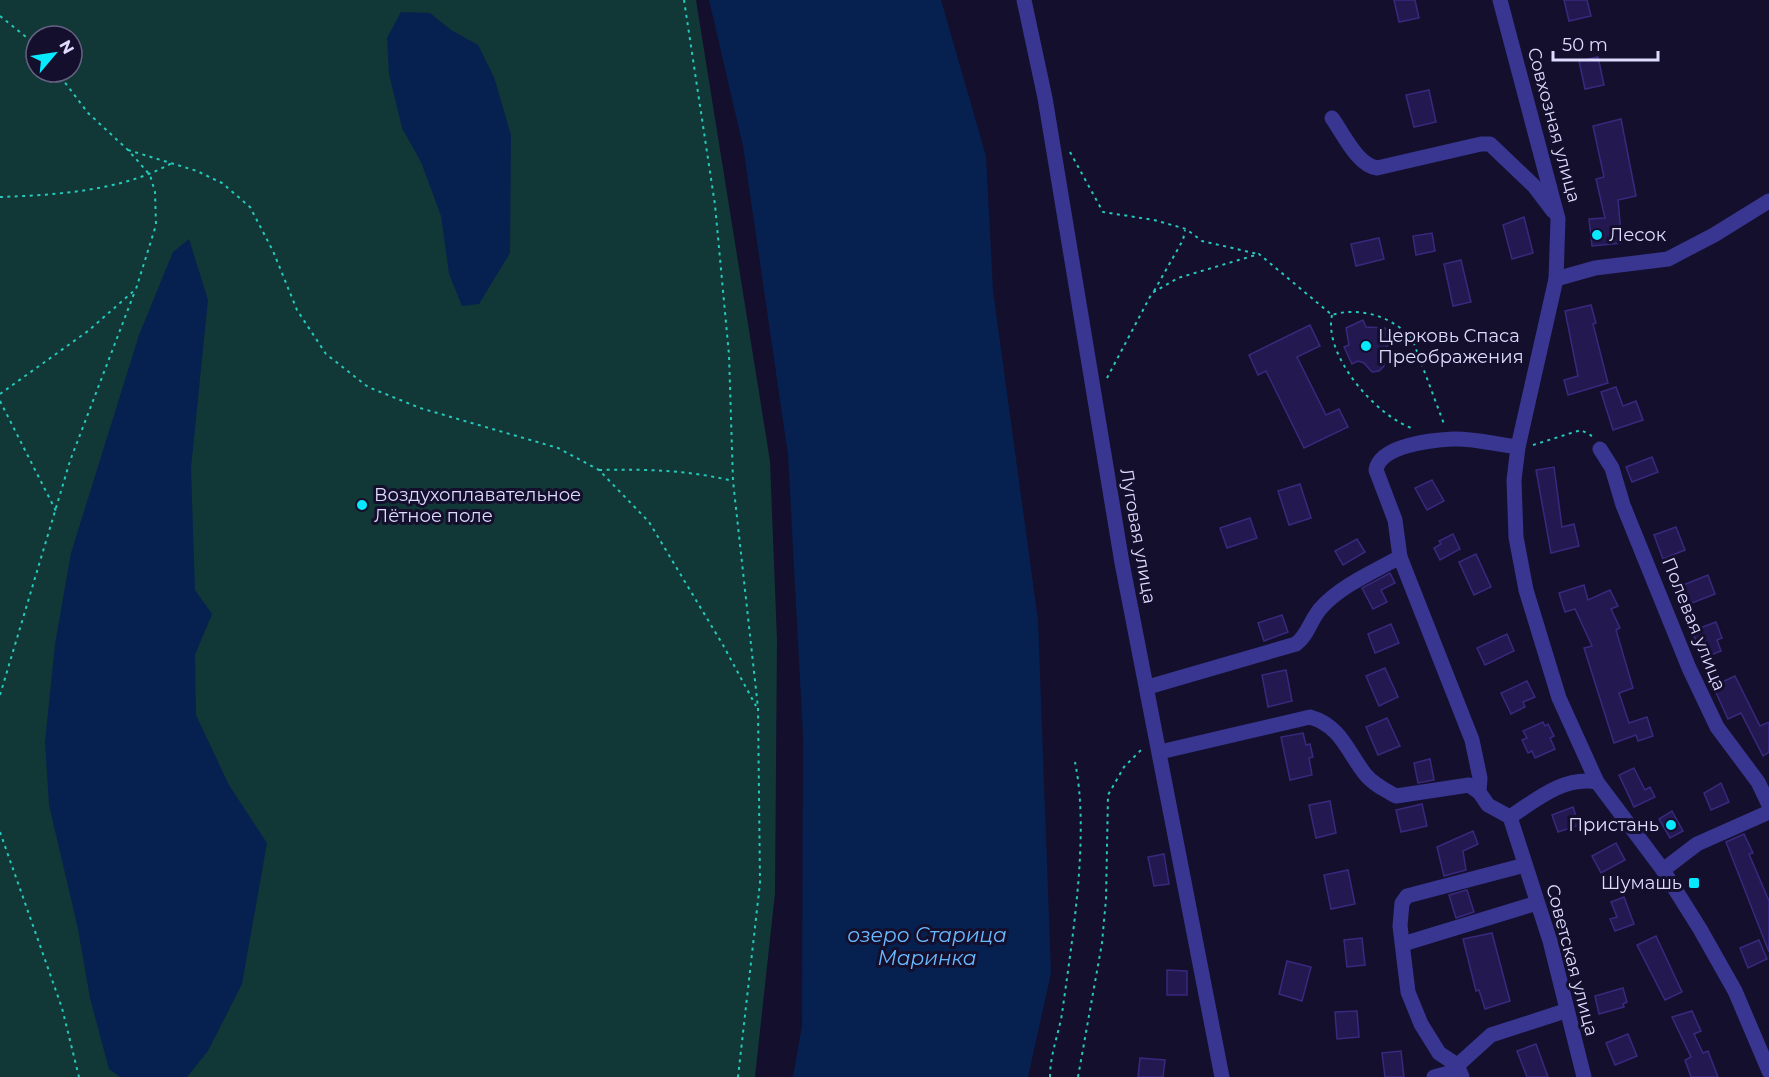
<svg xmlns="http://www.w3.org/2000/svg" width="1769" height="1077" font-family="Montserrat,sans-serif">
<rect width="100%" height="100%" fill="#140f2d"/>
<path fill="#113836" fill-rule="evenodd" d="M0,0H696L770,461L777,640L775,893L755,1077H0ZM36,36H72V72H36Z"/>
<g fill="#06214f">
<polygon points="709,0 941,0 986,156 993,291 1038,620 1051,973 1028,1077 793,1077 802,1026 803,736 788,455 743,146"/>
<polygon points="401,12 430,13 451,30 478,45 494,77 511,135 510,253 479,304 462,306 449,274 441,216 421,162 402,128 389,74 387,38"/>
<polygon points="189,239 208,300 191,468 195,590 212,614 195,655 196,715 229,785 267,843 242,984 208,1051 187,1077 120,1077 109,1069 90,998 78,929 49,805 45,742 55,644 71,553 139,335 173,252"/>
</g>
<g fill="#231950" stroke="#39297e" stroke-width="1.5">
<polygon points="1394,0 1415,0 1419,18 1399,22"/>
<polygon points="1564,0 1587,0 1591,16 1569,21"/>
<polygon points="1598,57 1604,85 1585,89 1579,61"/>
<polygon points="1429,90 1436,122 1414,127 1406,95"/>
<polygon points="1621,119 1636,196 1618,200 1622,243 1592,246 1589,219 1605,218 1596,179 1604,177 1593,126"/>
<polygon points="1524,217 1533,253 1512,259 1503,225"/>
<polygon points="1432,233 1435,251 1416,255 1413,236"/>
<polygon points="1379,238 1384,259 1356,266 1351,244"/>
<polygon points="1461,260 1471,302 1453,306 1444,264"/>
<polygon points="1591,305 1596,323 1593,324 1608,383 1568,395 1564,380 1578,376 1565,311"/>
<polygon points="1363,320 1366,327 1385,328 1390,333 1391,340 1382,354 1384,366 1379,371 1372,372 1364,363 1358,361 1352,364 1344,347 1349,345 1346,328"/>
<polygon points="1310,325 1320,346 1297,357 1326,415 1339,409 1348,427 1304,448 1266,371 1258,375 1249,355"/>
<polygon points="1616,387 1623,406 1636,401 1643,420 1613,430 1601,392"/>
<polygon points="1652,457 1658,472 1632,482 1626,467"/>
<polygon points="1554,467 1562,527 1574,524 1579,546 1551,553 1536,470"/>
<polygon points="1432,480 1444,501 1427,510 1415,488"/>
<polygon points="1300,484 1311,518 1289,525 1278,491"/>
<polygon points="1250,518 1257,538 1227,548 1220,528"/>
<polygon points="1676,527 1685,550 1663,559 1654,535"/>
<polygon points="1453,534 1460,549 1440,560 1434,548 1441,544 1439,541"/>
<polygon points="1357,539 1365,552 1343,565 1335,551"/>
<polygon points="1476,554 1491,587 1474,595 1459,562"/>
<polygon points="1390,573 1395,583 1381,590 1387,602 1373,609 1362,588"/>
<polygon points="1708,575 1715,594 1684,606 1676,588"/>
<polygon points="1584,585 1588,600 1610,590 1618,606 1611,609 1620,628 1616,630 1633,688 1619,693 1629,723 1647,717 1653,736 1638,741 1636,735 1614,743 1584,648 1592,646 1575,609 1565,612 1559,593"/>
<polygon points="1282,615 1288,632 1264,641 1258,623"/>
<polygon points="1716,622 1722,638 1717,640 1721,651 1703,658 1692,631"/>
<polygon points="1391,624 1399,643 1375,653 1368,634"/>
<polygon points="1507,634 1514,651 1485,665 1477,648"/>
<polygon points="1385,668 1398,697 1379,706 1366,676"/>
<polygon points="1286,670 1292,701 1268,707 1262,675"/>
<polygon points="1735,676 1760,726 1769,722 1769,752 1763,756 1741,713 1728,719 1713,686"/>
<polygon points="1527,681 1535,697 1523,702 1525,707 1511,714 1501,693"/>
<polygon points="1387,718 1400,746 1378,755 1366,727"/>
<polygon points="1543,722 1545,726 1548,724 1554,736 1550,738 1555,749 1535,758 1532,751 1528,753 1522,740 1527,738 1523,731"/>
<polygon points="1303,733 1306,745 1310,744 1313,757 1309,758 1312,775 1290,780 1281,737"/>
<polygon points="1430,759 1434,780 1418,783 1414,763"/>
<polygon points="1634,768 1645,790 1650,787 1655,797 1634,807 1619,775"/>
<polygon points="1721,783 1729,802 1711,810 1704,793"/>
<polygon points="1330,801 1336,833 1316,838 1309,805"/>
<polygon points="1422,804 1427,826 1401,832 1396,810"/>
<polygon points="1573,807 1579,825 1558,832 1552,815"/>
<polygon points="1672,811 1683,831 1670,838 1659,819"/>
<polygon points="1473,831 1478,844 1463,851 1466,870 1444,876 1437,847"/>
<polygon points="1744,834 1753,853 1749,854 1769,901 1769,952 1726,842"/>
<polygon points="1616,843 1625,860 1601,873 1592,856"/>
<polygon points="1164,854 1169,884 1154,886 1148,857"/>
<polygon points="1348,870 1355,904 1331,909 1324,875"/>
<polygon points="1467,890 1474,912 1456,918 1449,895"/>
<polygon points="1624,897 1634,924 1615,931 1610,919 1617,917 1611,902"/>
<polygon points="1492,933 1510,1001 1485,1009 1479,990 1476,991 1463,939"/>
<polygon points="1656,936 1682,992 1665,1000 1637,945"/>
<polygon points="1362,938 1365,965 1347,967 1344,940"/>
<polygon points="1759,940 1767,959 1748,968 1740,948"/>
<polygon points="1287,961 1311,967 1302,1001 1279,994"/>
<polygon points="1167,970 1187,971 1187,995 1167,995"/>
<polygon points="1623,988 1627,1002 1623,1004 1624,1007 1599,1014 1595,996"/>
<polygon points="1357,1011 1359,1037 1337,1039 1335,1012"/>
<polygon points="1692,1011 1701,1031 1694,1034 1703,1053 1708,1051 1718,1077 1691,1077 1685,1060 1691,1057 1672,1017"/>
<polygon points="1628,1034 1637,1056 1615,1065 1606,1043"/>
<polygon points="1536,1044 1548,1077 1527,1077 1517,1051"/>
<polygon points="1401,1051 1404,1077 1385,1077 1382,1053"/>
<polygon points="1140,1058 1165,1060 1163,1077 1138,1077"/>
</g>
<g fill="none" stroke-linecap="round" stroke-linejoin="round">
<g stroke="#25c9bd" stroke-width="2" stroke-dasharray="3 4.5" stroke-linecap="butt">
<polyline points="684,0 715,205 729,355 733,481 758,708 760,883 738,1077"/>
<polyline points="0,16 36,45"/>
<polyline points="128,150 197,171 222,183 250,207 273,251 297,310 326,354 368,387 420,408 558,448 599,470 649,522 723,645 756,706"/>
<polyline points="1070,152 1103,212 1154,220 1186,229 1202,241 1258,254"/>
<path d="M0,197C56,195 122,191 172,163"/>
<polyline points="1154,291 1183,240 1185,230"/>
<path d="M1332,315C1323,356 1377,417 1414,429"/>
<path d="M1107,378L1152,293L1178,278L1259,254L1332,315C1359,306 1396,317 1413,341L1444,424"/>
<polyline points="0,394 88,331 136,289 156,225 155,192 150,175 128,150 88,113 57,72"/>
<polyline points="0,401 56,511"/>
<polyline points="1533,445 1581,430 1592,436"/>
<path d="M599,470C646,469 688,470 733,481"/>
<polyline points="0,695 70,461 135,291"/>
<polyline points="0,832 62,1008 79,1077"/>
<path d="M1050,1077C1050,1055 1058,1036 1062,1014C1072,940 1090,834 1075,762"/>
<polyline points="1078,1077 1102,943 1106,899 1108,795 1124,767 1142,749"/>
</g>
<g stroke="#383690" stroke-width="15">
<polyline points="1024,0 1045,98 1122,563 1222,1077"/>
<polyline points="1500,0 1558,219 1556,279 1518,447 1514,480 1516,537 1526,590 1559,698 1597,782 1663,870 1700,929 1735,991 1769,1071"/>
<path d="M1332,118C1343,133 1357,165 1377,168L1481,144H1490L1534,186L1553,211"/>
<polyline points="1556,279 1595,268 1668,259 1714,235 1769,201"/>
<polyline points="1600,449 1612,468 1623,505 1689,668 1717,727 1758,782 1769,805"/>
<polyline points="1400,557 1472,740 1480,778 1479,792 1488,805 1510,817 1550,941 1584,1077"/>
<path d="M1148,687L1296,644C1308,635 1310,621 1320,609C1340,586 1373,572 1400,557L1395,520L1376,470C1380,445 1433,440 1453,439C1474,438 1498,445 1518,447"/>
<path d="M1160,752L1310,717C1341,726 1347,751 1365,774C1373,784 1385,790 1396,796L1469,785L1479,792"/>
<path d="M1510,817C1537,799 1564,776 1597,782"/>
<polyline points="1663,870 1697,844 1769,812"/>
<polyline points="1403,944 1537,903"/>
<polyline points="1434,1077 1449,1073 1491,1035 1565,1011"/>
<polyline points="1462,1077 1457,1065 1439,1053 1421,1024 1408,992 1400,926 1402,903 1407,896 1525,865"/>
</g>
</g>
<g fill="#07e9ff" stroke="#140f2d" stroke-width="2">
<circle cx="1597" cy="235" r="6"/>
<circle cx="1366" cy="346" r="6"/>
<circle cx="362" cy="505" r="6"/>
<circle cx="1671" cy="825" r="6"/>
<rect x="1688" y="877" width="12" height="12" rx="3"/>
</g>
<g text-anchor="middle" stroke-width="6" stroke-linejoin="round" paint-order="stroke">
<g font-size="18" fill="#dedbff" stroke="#140f2d">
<text transform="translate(1554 125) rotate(75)" y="6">Совхозная улица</text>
<text transform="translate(1138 536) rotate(80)" y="6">Луговая улица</text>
<text transform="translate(1694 624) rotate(68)" y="6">Полевая улица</text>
<text transform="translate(1572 960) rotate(75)" y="6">Советская улица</text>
</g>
<g font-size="18" fill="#dedbff" stroke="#140f2d" text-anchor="start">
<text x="1609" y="241">Лесок</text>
<text x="1378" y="342">Церковь Спаса<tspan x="1378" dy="21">Преображения</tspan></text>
<text x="374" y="501">Воздухоплавательное<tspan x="374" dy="21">Лётное поле</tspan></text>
<text x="1659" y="831" text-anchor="end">Пристань</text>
<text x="1682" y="889" text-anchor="end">Шумашь</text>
</g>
<g font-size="20" font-style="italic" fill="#69bbff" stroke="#140f2d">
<text x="927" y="942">озеро Старица<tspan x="927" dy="23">Маринка</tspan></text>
</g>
</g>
<g transform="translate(54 54) rotate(61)"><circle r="28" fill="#140f2d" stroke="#656181" stroke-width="1.5"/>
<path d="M0-4.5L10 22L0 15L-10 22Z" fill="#07e9ff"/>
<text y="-9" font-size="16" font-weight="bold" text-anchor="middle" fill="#dedbff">N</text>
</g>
<path d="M1553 51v9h105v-9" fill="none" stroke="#dedbff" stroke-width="3"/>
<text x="1562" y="51" font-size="18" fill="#dedbff" stroke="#140f2d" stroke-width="4.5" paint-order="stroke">50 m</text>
</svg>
